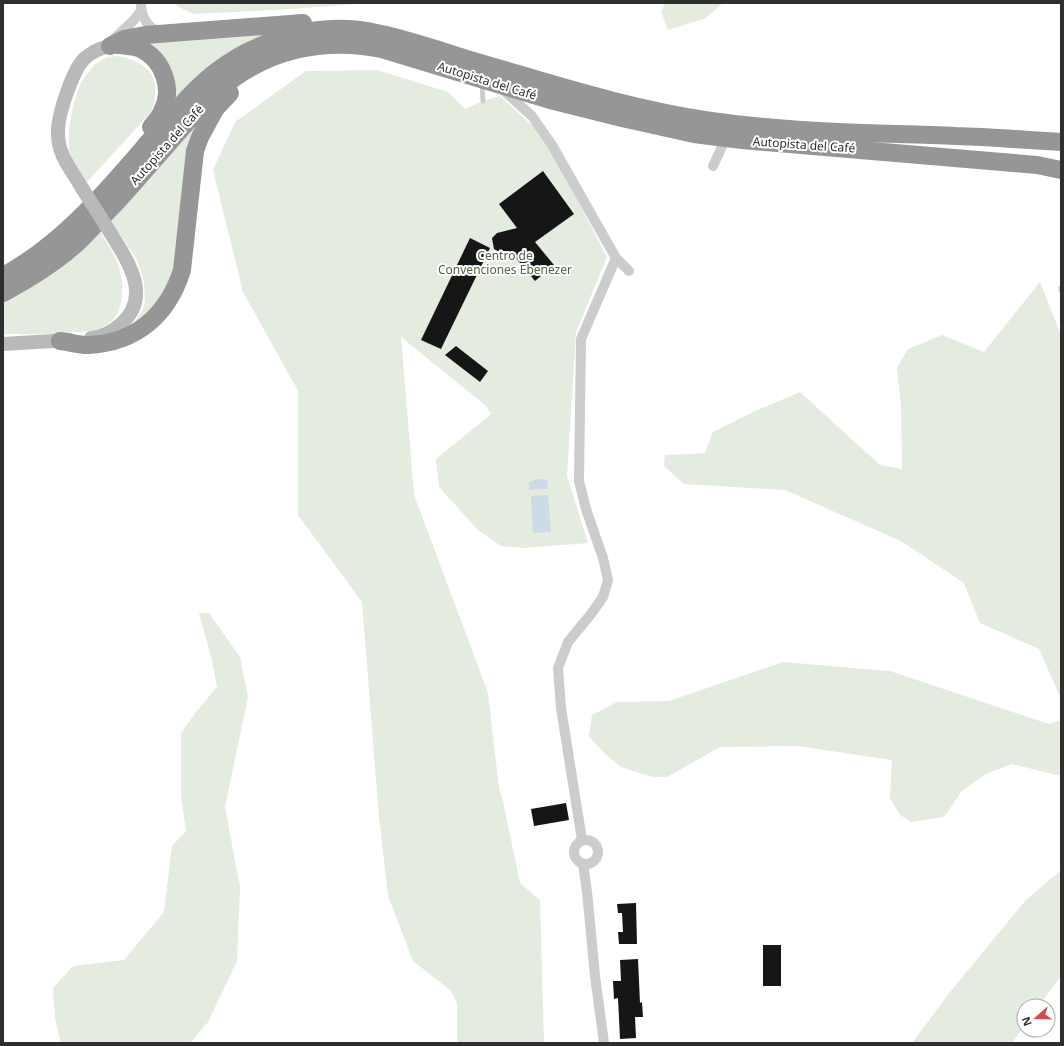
<svg xmlns="http://www.w3.org/2000/svg" width="1064" height="1046" font-family="'Noto Sans',sans-serif">
<rect width="100%" height="100%" fill="#fff"/>
<g fill="#e4ebdf">
<polygon points="174,3 371,3 277,10 193,14 177,6"/>
<polygon points="665,3 723,3 706,18 668,30 661,12"/>
<path d="M274,32L174,104C177,91 176,73 167,62C162,56 148,48 141,43Z"/>
<path d="M118,56C141,61 158,70 155,97C155,102 152,108 151,112L87,182L74,165L69,149V129L73,106L81,82L95,64L108,57Z"/>
<polygon points="377,70 448,92 465,109 483,101 500,96 539,132 561,168 607,257 576,332 567,476 588,543 525,548 501,546 478,530 439,487 436,459 491,414 485,405 401,337 414,495 488,693 499,788 503,801 520,883 540,900 544,1043 457,1043 457,1003 450,990 413,961 388,896 379,817 362,602 298,515 298,391 243,292 213,170 235,122 306,71"/>
<polygon points="210,107 175,276 161,304 131,327 141,313 145,303 144,281 137,260 111,220"/>
<path d="M99,230C105,240 113,251 117,262C125,282 127,316 103,327C95,331 85,332 76,332C52,335 28,334 3,334V298Z"/>
<polygon points="1040,282 1061,335 1061,699 1039,649 980,623 964,583 901,541 785,490 684,484 664,466 665,455 705,453 713,432 753,412 800,392 880,465 902,469 901,405 897,368 908,349 942,335 984,352"/>
<polygon points="199,613 209,613 240,657 248,697 225,807 240,887 237,961 208,1022 190,1043 61,1043 55,1018 53,988 73,966 124,960 164,912 172,846 186,831 181,795 181,733 196,712 217,687 212,660"/>
<polygon points="783,662 890,671 1049,724 1061,720 1061,776 1012,764 986,774 962,791 944,817 911,822 900,815 890,798 892,760 797,746 720,747 667,777 652,777 621,767 603,752 589,736 592,715 617,702 669,701"/>
<polygon points="1061,870 1061,976 1039,1006 1024,1006 1024,1026 1012,1043 912,1043 950,992 1025,901"/>
</g>
<g fill="#cddae8">
<polygon points="535,479 547,480 548,489 529,490 529,482 531,482"/>
<polygon points="548,495 551,532 533,533 531,496"/>
</g>
<g fill="#161616">
<polygon points="543,171 574,214 535,242 554,265 535,281 511,252 503,254 494,249 492,238 497,233 517,228 499,204"/>
<polygon points="470,238 490,248 441,349 421,340"/>
<polygon points="456,346 488,371 480,382 445,355"/>
<polygon points="566,803 569,820 534,826 531,809"/>
<polygon points="636,903 637,944 619,944 618,932 623,932 622,913 618,913 617,904"/>
<rect x="763" y="945" width="18" height="41"/>
<polygon points="638,959 640,1003 642,1002 643,1017 635,1017 636,1038 620,1039 618,998 614,999 613,981 621,981 620,960"/>
</g>
<g fill="none" stroke-linecap="round" stroke-linejoin="round">
<g stroke="#ccc" stroke-width="5">
<polyline points="482,83 483,101"/>
<polyline points="1061,288 1061,290"/>
</g>
<g stroke="#ccc" stroke-width="10">
<path d="M141,3C141,16 147,28 160,32"/>
<polyline points="115,38 133,21 141,11"/>
<polyline points="502,89 532,116 552,145 616,258 629,271"/>
<polyline points="713,166 726,138"/>
<circle cx="586" cy="852" r="12"/>
<polyline points="582,840 561,708 558,668 568,642 591,614 603,597 608,580 603,558 586,509 579,481 581,339 616,258"/>
<polyline points="583,864 587,892 595,976 604,1043"/>
</g>
<g stroke="#b9b9b9" stroke-width="14">
<path d="M82,188C74,174 62,160 59,144C58,139 58,134 58,129C59,112 73,69 85,58C93,51 101,48 110,46"/>
<path d="M91,338C103,337 112,332 121,324C153,296 127,260 110,232"/>
<polyline points="3,344 70,340"/>
</g>
<g stroke="#969696" stroke-width="18">
<path d="M117,45H120C126,46 135,46 141,49C163,60 174,89 162,111C160,117 155,122 151,127"/>
<polyline points="110,46 124,39 145,35 303,23"/>
<path d="M3,276C64,243 108,189 152,138C173,115 193,89 217,71C230,61 243,53 258,47C295,30 337,24 377,33C398,37 419,44 439,50C465,59 491,66 518,74C581,93 645,111 711,121C753,127 796,130 839,132C878,134 917,134 956,136C991,137 1026,140 1061,142"/>
<path d="M3,293C29,279 54,264 76,244C89,232 101,218 114,205C134,183 154,160 174,137C189,121 203,103 220,89C266,50 323,37 381,49L550,100L622,118L694,134L742,140L1002,162L1037,165L1061,170"/>
<path d="M60,341C69,342 79,345 88,345C136,343 168,315 182,270L195,151L200,137L216,108L230,93"/>
</g>
<polyline stroke="#b9b9b9" stroke-width="14" points="82,188 110,232"/>
</g>
<g text-anchor="middle" stroke-width="4" stroke-linejoin="round" paint-order="stroke">
<g font-size="12" fill="#2f2f2f" stroke="#fff">
<text transform="translate(487 81) rotate(17)" y="4">Autopista del Café</text>
<text transform="translate(167 145) rotate(-48)" y="4">Autopista del Café</text>
<text transform="translate(804 145) rotate(4)" y="4">Autopista del Café</text>
</g>
<g font-size="12" fill="#4e6642" stroke="#fff">
<text x="505" y="260">Centro de<tspan x="505" dy="14">Convenciones Ebenezer</tspan></text>
</g>
</g>
<rect width="1064" height="1046" fill="none" stroke="#2f2f2f" stroke-width="8"/>
<g transform="translate(1036 1018) rotate(250)"><circle r="19" fill="#ffffff" stroke="#acacac"/>
<path d="M0-3L7 15L0 10L-7 15Z" fill="#d14e47"/>
<text y="-6" font-size="11" font-weight="bold" text-anchor="middle" fill="#2f2f2f">N</text>
</g>
</svg>
